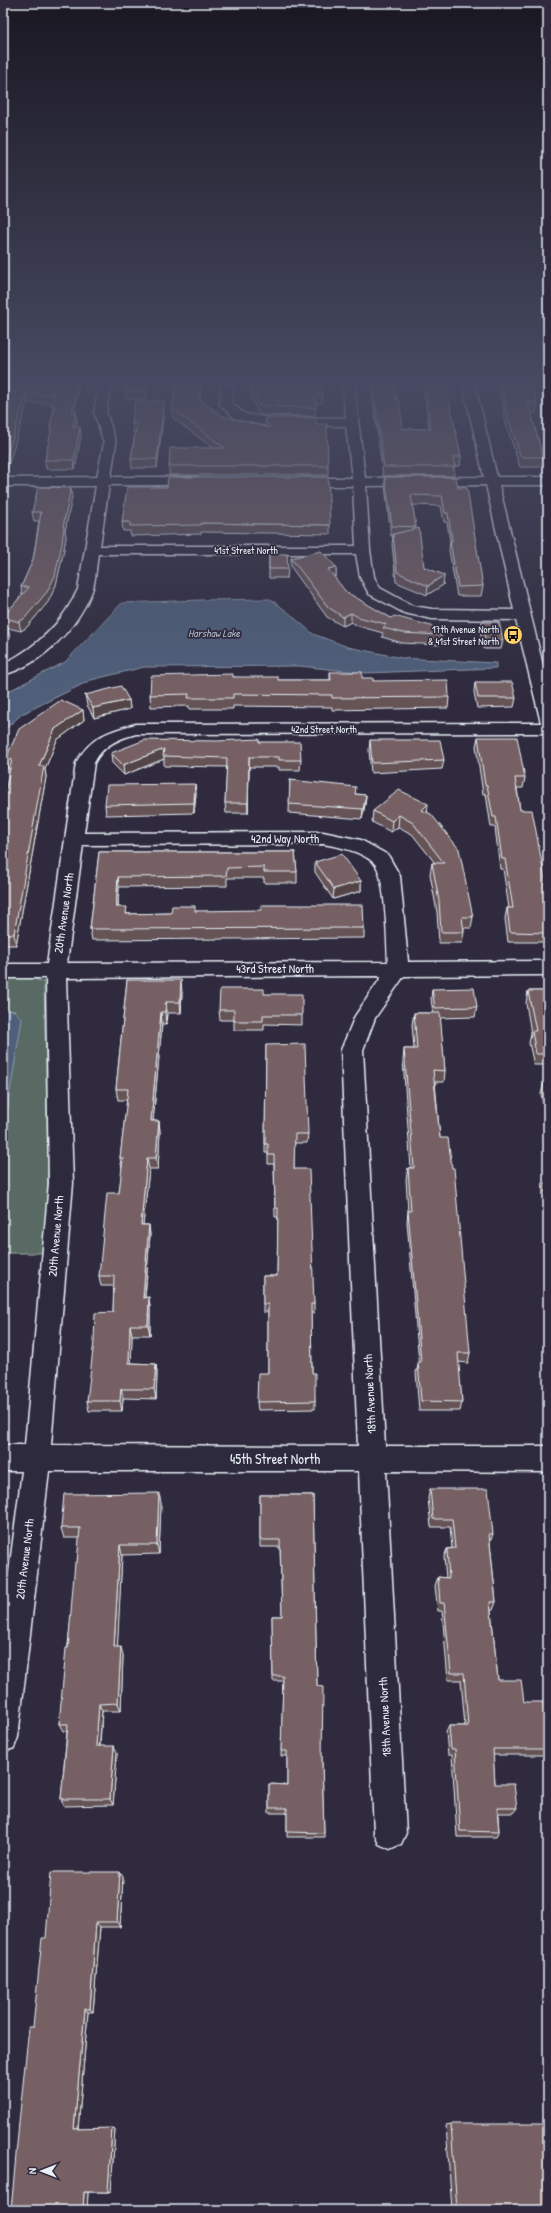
<svg xmlns="http://www.w3.org/2000/svg" width="551" height="2213" font-family="'Patrick Hand',sans-serif">
<rect width="100%" height="100%" fill="#2f2a3d"/>
<filter id="ink" filterUnits="userSpaceOnUse"><feTurbulence type="fractalNoise" baseFrequency=".025" numOctaves="2"/><feDisplacementMap in="SourceGraphic" scale="8" xChannelSelector="R" yChannelSelector="G"/><feConvolveMatrix kernelMatrix="1 2 1 2 8 2 1 2 1" color-interpolation-filters="sRGB"/></filter>
<g filter="url(#ink)">
<polygon fill="#586a63" stroke="#a0aeae" points="3,978 32,978 44,982 48,1169 45,1253 3,1253 3,1134 8,1105 15,1011 3,1010"/>
<g fill="#505f7a" stroke="#8d99ac">
<polygon points="270,599 288,612 313,634 348,647 402,658 496,663 496,668 365,673 300,666 144,667 91,680 22,714 3,731 3,694 65,662 122,603 201,600"/>
<polygon points="3,1010 15,1011 22,1019 3,1134"/>
</g>
<g fill="none" stroke-linecap="round" stroke-linejoin="round">
<defs>
<path id="minor" d="M99,385H111L106,412L116,443L111,477H197L204,481L197,485H109L100,546H356L353,486H299L292,482L299,478H352L346,426L263,425L237,420L220,405L221,385H233L232,404L245,414L263,417L346,418L342,385H354L365,478L484,477L463,385H475L497,477H548V485H499L548,686V733L136,734C118,739 103,745 94,763L84,833L323,832L361,840L388,855L400,876L408,962L548,961V975L404,976L375,1018L363,1050L385,1446H548V1472L386,1471L406,1833L401,1844L390,1849L379,1844L374,1833L359,1471H49L18,1737L14,1748L3,1752V1618L22,1471H3V1445H25L49,1183L46,978H3V964H47L76,763C90,737 109,731 136,724L541,723L516,620L432,619L404,613L369,594L360,577L356,554H98C96,566 96,580 92,591C78,627 42,665 3,675V664C37,647 62,624 78,589L96,486H3V478L97,477L104,443L94,412ZM486,485L514,610L432,609L413,606L380,588L374,577L370,550L366,486ZM323,844C340,847 361,851 374,863C386,875 387,942 388,962L67,963L83,845ZM382,976L355,1016L341,1050L358,1446L51,1445L73,1183L66,978Z"/>
</defs>
<use href="#minor" stroke="#e8f1f8" stroke-width="3"/>
<use href="#minor" fill="#2f2a3d" fill-rule="evenodd"/>
</g>
<g fill="#655356" stroke="#e8f1f8">
<polygon points="79,385 74,412 76,412 77,421 76,427 81,436 75,469 46,469 45,460 51,432 50,426 53,413 52,406 53,403 27,403 7,469 3,469 3,390"/>
<polygon points="126,385 148,385 145,399 126,399 125,391"/>
<polygon points="176,385 201,385 200,400 222,416 265,427 265,418 316,424 328,466 328,475 169,475 169,466 213,448 173,418 172,409"/>
<polygon points="251,385 323,395 322,403 316,403 315,416 259,415 251,397"/>
<polygon points="371,385 394,385 403,429 429,429 423,385 446,385 461,457 460,466 454,466 454,476 383,476"/>
<polygon points="497,385 532,385 537,403 536,413 531,413 543,457 541,467 520,467 503,415 504,410"/>
<polygon points="164,410 157,468 132,468 131,459 135,432 133,432 132,423"/>
<polygon points="385,477 458,488 483,586 481,596 457,596 449,550 450,541 447,522 444,522 441,506 413,505 415,529 424,567 444,575 443,585 427,595 396,582 392,544 393,536 391,536 385,486"/>
<polygon points="72,497 65,531 66,537 63,554 56,585 48,602 27,627 21,631 8,628 10,639 3,644 3,626 4,626 3,617 22,595 21,587 33,560 39,521 34,521 32,512"/>
<polygon points="122,522 330,525 330,534 201,532 201,534 131,536 130,531 123,531"/>
<polygon points="269,554 288,569 287,578 269,578"/>
<polygon points="291,558 336,567 336,576 334,577 346,592 391,618 442,629 440,645 402,643 382,637 383,633 358,626 351,622 343,626 327,617 291,567"/>
<polygon points="482,622 503,640 501,649 484,649 480,631"/>
<polygon points="330,672 449,697 448,708 332,710 332,707 233,706 233,709 189,709 189,706 151,707 150,695 233,677 278,680 330,680"/>
<polygon points="475,682 516,698 514,707 477,708 474,692"/>
<polygon points="85,695 129,700 130,709 94,718 87,705"/>
<polygon points="83,710 84,720 57,740 45,769 46,777 16,945 3,945 3,802 10,769 8,769 6,758"/>
<polygon points="478,737 525,778 523,788 517,788 520,810 548,895 548,942 508,942 505,918 507,908 509,908 503,869 500,869 495,827 491,827 486,794 483,794 476,746"/>
<polygon points="370,740 444,760 442,769 371,773 369,750"/>
<polygon points="259,742 301,760 300,770 279,770 279,767 249,767 248,813 226,813 225,803 227,767 164,766 164,759 124,775 112,763 111,753"/>
<polygon points="290,780 356,794 366,795 365,805 362,819 289,813"/>
<polygon points="195,784 196,794 194,813 106,815 105,805"/>
<polygon points="373,811 427,812 473,917 471,928 463,928 464,932 462,943 439,943 437,912 430,874 432,863 435,863 412,834 398,827 391,832 372,822"/>
<polygon points="99,852 295,852 297,872 297,883 264,883 264,878 227,878 227,886 119,887 118,907 128,914 171,913 195,911 364,928 364,938 92,940 90,929"/>
<polygon points="315,862 361,881 361,891 333,899 315,872"/>
<polygon points="127,980 182,992 181,1013 167,1013 166,1024 162,1024 153,1121 159,1121 160,1132 158,1169 149,1169 143,1225 149,1225 150,1235 145,1298 149,1297 150,1307 150,1335 132,1335 131,1363 156,1364 157,1373 156,1399 123,1398 122,1411 89,1411 87,1401 113,1312 114,1286 101,1286 99,1276 119,1193 122,1169 120,1158 127,1100 118,1100 116,1089"/>
<polygon points="432,989 477,1007 475,1017 440,1018 445,1071 444,1082 435,1082 440,1138 470,1353 468,1363 458,1362 462,1402 460,1411 419,1411 416,1372 419,1362 407,1222 408,1211 406,1179 408,1168 411,1168 403,1061 404,1049 414,1049 412,1024 414,1013 433,1013 431,999"/>
<polygon points="528,991 548,991 548,1065 534,1065 529,1043 531,1033 526,1003"/>
<polygon points="264,994 302,1015 302,1025 264,1024 264,1030 234,1030 234,1020 220,1020 219,1010"/>
<polygon points="266,1045 308,1134 307,1143 294,1143 294,1169 314,1304 314,1313 311,1313 312,1373 315,1401 315,1409 258,1410 257,1402 268,1373 268,1312 263,1312 263,1276 277,1276 278,1217 275,1217 274,1164 268,1164 268,1153 265,1153"/>
<polygon points="544,1083 548,1083 548,1113 545,1113 541,1094"/>
<polygon points="547,1177 548,1177 548,1202 546,1202 544,1188"/>
<polygon points="430,1489 493,1534 490,1542 496,1602 493,1610 491,1610 498,1680 524,1702 548,1740 548,1751 545,1755 493,1755 495,1784 517,1808 513,1813 498,1813 499,1832 496,1837 457,1837 452,1755 448,1755 446,1732 449,1726 465,1726 461,1680 448,1680 442,1611 438,1611 435,1586 438,1577 446,1578 444,1557 447,1549 452,1548 450,1527 431,1527 428,1498"/>
<polygon points="260,1495 313,1495 317,1686 322,1761 324,1833 324,1837 287,1837 287,1813 269,1813 269,1784 287,1785 287,1756 281,1756 283,1681 273,1681 272,1616 282,1616 280,1547 260,1547"/>
<polygon points="161,1503 159,1554 122,1555 117,1647 123,1655 121,1711 102,1711 100,1746 117,1753 113,1805 64,1806 61,1799 67,1731 63,1731 59,1724 80,1538 64,1538 61,1528"/>
<polygon points="123,1877 120,1927 100,1927 93,2012 88,2012 78,2129 115,2129 111,2191 108,2192 88,2192 87,2210 11,2210 33,2027"/>
<polygon points="451,2124 548,2210 452,2210 446,2125"/>
</g>
<g fill="#534446" stroke="#e8f1f8">
<polygon points="77,385 79,385 73,421 72,412"/>
<polygon points="145,385 148,385 145,399 144,391"/>
<polygon points="200,385 201,385 199,408 199,400"/>
<polygon points="26,394 27,403 7,469 6,460"/>
<polygon points="164,401 164,410 157,468 157,459"/>
<polygon points="76,412 77,421 74,436 73,427"/>
<polygon points="80,427 81,436 75,469 74,460"/>
<polygon points="71,488 72,497 65,531 66,537 63,554 56,585 48,602 27,627 21,631 19,622 63,527"/>
<polygon points="336,567 336,576 328,578 328,569"/>
<polygon points="444,575 443,585 427,595 428,586"/>
<polygon points="351,613 351,622 343,626 343,617"/>
<polygon points="8,628 10,639 3,644 3,631"/>
<polygon points="129,700 130,709 94,718 93,708"/>
<polygon points="83,710 84,720 57,740 45,769 46,777 16,945 14,934 39,766 55,729"/>
<polygon points="164,749 164,759 124,775 123,765"/>
<polygon points="249,757 249,767 248,813 248,803"/>
<polygon points="195,784 196,794 194,813 194,803"/>
<polygon points="366,795 365,805 362,819 363,809"/>
<polygon points="428,804 427,816 422,810"/>
<polygon points="399,815 398,827 391,832 392,821"/>
<polygon points="118,877 119,887 117,918 116,907"/>
<polygon points="361,881 361,891 333,899 334,889"/>
<polygon points="181,980 182,992 181,1013 180,1002"/>
<polygon points="166,1002 167,1013 166,1024 165,1012"/>
<polygon points="161,1012 162,1024 152,1132 151,1121"/>
<polygon points="159,1121 160,1132 158,1169 156,1158"/>
<polygon points="147,1158 149,1169 142,1235 141,1225"/>
<polygon points="149,1225 150,1235 144,1308 143,1298"/>
<polygon points="149,1297 150,1307 150,1335 148,1325"/>
<polygon points="130,1325 132,1335 131,1373 129,1363"/>
<polygon points="156,1364 157,1373 156,1399 154,1389"/>
<polygon points="121,1389 123,1398 122,1411 120,1401"/>
<polygon points="159,1493 161,1503 159,1554 157,1545"/>
<polygon points="120,1545 122,1555 117,1656 114,1647"/>
<polygon points="121,1647 123,1655 121,1711 118,1703"/>
<polygon points="99,1704 102,1711 99,1753 96,1746"/>
<polygon points="114,1746 117,1753 113,1805 110,1799"/>
<polygon points="120,1872 123,1877 120,1927 117,1922"/>
<polygon points="96,1922 100,1927 93,2012 90,2009"/>
<polygon points="85,2009 88,2012 78,2129 74,2129"/>
<polygon points="112,2128 115,2129 111,2191 108,2192"/>
<polygon points="84,2192 88,2192 87,2210 83,2210"/>
</g>
<g fill="#766164" stroke="#e8f1f8">
<polygon points="5,385 77,385 72,412 76,412 73,427 80,427 74,460 45,460 52,426 50,426 55,406 52,406 55,394 26,394 6,460 3,460 3,390"/>
<polygon points="126,385 145,385 144,391 125,391"/>
<polygon points="176,385 200,385 199,400 222,416 270,428 265,418 316,418 316,424 327,424 328,466 169,466 170,448 225,448 172,409"/>
<polygon points="251,385 322,385 323,395 315,395 316,408 259,406 251,388"/>
<polygon points="373,385 394,385 396,400 399,400 403,429 431,429 425,385 446,385 461,457 453,457 455,467 384,467"/>
<polygon points="501,385 532,385 537,403 528,403 543,457 521,457 504,405 506,405"/>
<polygon points="135,401 164,401 157,459 131,459 137,423 132,423"/>
<polygon points="168,477 328,477 330,525 201,523 201,525 130,526 130,522 122,522 127,487 167,487"/>
<polygon points="385,477 456,477 458,488 467,488 483,586 458,587 450,541 452,541 448,513 445,513 442,496 411,495 416,527 392,526"/>
<polygon points="38,487 71,488 63,527 64,527 62,544 55,576 47,592 25,618 19,622 3,617 29,587 21,587 33,560 41,512 32,512"/>
<polygon points="419,528 424,567 444,575 428,586 397,572 393,534"/>
<polygon points="321,551 336,567 328,569 346,592 391,618 394,616 442,629 441,635 403,633 383,628 386,624 358,617 351,613 343,617 328,607 291,558"/>
<polygon points="269,554 287,554 288,569 269,569"/>
<polygon points="482,622 499,622 503,640 485,640"/>
<polygon points="3,626 8,628 3,631"/>
<polygon points="330,672 362,672 362,678 373,678 373,681 448,680 449,697 332,698 332,695 233,694 233,698 188,698 189,694 150,695 151,676 233,674 233,677 278,677 278,680 331,680"/>
<polygon points="475,682 512,682 516,698 478,698"/>
<polygon points="121,686 129,700 93,708 85,695"/>
<polygon points="61,700 83,710 55,729 39,766 44,766 14,934 3,934 3,802 12,759 6,758 19,729"/>
<polygon points="478,737 517,737 525,778 515,778 520,810 532,810 548,895 548,933 510,932 507,908 513,908 505,859 502,859 496,817 493,817 487,785 485,785"/>
<polygon points="259,739 259,742 300,742 301,760 279,760 279,757 249,757 248,803 225,803 227,758 163,756 164,749 123,765 111,753 145,740 217,741"/>
<polygon points="370,740 440,740 444,760 372,763"/>
<polygon points="290,780 356,787 355,794 366,795 363,809 289,804"/>
<polygon points="195,784 194,803 105,805 107,785"/>
<polygon points="399,790 428,804 422,810 431,814 459,849 473,917 462,917 464,932 441,932 439,901 432,863 444,863 413,823 399,815 392,821 373,811"/>
<polygon points="99,852 295,852 297,872 264,872 264,867 227,868 226,876 118,877 116,907 127,907 126,914 171,913 172,906 195,906 195,911 262,910 261,905 363,905 364,928 90,929"/>
<polygon points="342,854 361,881 334,889 315,862"/>
<polygon points="127,980 181,980 180,1002 166,1002 165,1012 161,1012 151,1121 159,1121 156,1158 147,1158 141,1225 149,1225 143,1298 149,1297 148,1325 130,1325 129,1363 156,1364 154,1389 121,1389 120,1401 87,1401 94,1341 95,1313 113,1312 114,1276 99,1276 107,1193 119,1193 123,1158 120,1158 128,1089 116,1089"/>
<polygon points="474,988 477,1007 435,1008 432,989"/>
<polygon points="220,989 264,989 264,994 302,994 302,1015 263,1015 263,1021 234,1021 234,1010 219,1010"/>
<polygon points="528,991 548,991 548,1054 536,1054 532,1031 536,1031"/>
<polygon points="414,1013 440,1013 445,1071 433,1070 440,1138 448,1138 452,1168 454,1168 470,1353 458,1353 462,1402 421,1401 418,1362 421,1362 408,1211 411,1211 408,1168 414,1168 404,1049 417,1049"/>
<polygon points="305,1044 308,1134 295,1134 294,1169 309,1169 314,1304 311,1304 312,1373 315,1373 315,1401 257,1402 258,1373 268,1373 268,1304 263,1304 263,1276 277,1276 278,1208 275,1208 274,1155 268,1155 268,1144 265,1144 266,1045"/>
<polygon points="544,1083 548,1083 548,1102"/>
<polygon points="430,1489 488,1489 493,1534 489,1534 496,1602 490,1602 498,1680 521,1680 524,1702 543,1702 548,1740 548,1749 493,1749 495,1784 514,1784 517,1808 497,1808 499,1832 460,1831 455,1749 451,1749 449,1726 468,1726 464,1673 451,1673 444,1603 440,1603 438,1577 449,1578 447,1549 455,1548 452,1519 433,1519"/>
<polygon points="159,1493 157,1545 120,1545 114,1647 121,1647 118,1703 99,1704 96,1746 114,1746 110,1799 61,1799 68,1724 59,1724 66,1648 68,1648 75,1562 77,1562 80,1528 61,1528 64,1494"/>
<polygon points="260,1495 313,1495 317,1686 323,1687 322,1761 324,1833 287,1832 287,1808 269,1808 269,1784 287,1785 287,1751 281,1751 283,1676 273,1676 272,1616 282,1616 280,1540 260,1540"/>
<polygon points="51,1872 120,1872 117,1922 96,1922 90,2009 85,2009 74,2129 112,2128 108,2192 84,2192 83,2210 11,2210 19,2122 29,2027 33,2027 42,1938 46,1938"/>
<polygon points="451,2124 548,2124 548,2210 457,2210"/>
</g>
</g>
<linearGradient id="sky" x2="0" y2="1"><stop stop-color="#1a1722"/><stop offset="0.55" stop-color="#474a62"/><stop offset="1" stop-color="#474a62" stop-opacity="0"/></linearGradient>
<rect width="551" height="695" fill="url(#sky)"/>
<defs>
<symbol id="bus-disc" viewBox="-11 -11 22 22"><circle r="9.5" fill="#ffd166" stroke="#2f2a3d"/><path d="M-5-6H5V4H4V6H2V4H-2V6H-4V4H-5ZM-3.5-4V0h7V-4ZM-3.5 1.2v1.5H-2V1.2ZM2 1.2v1.5H3.5V1.2Z" fill="#111"/></symbol>
</defs>
<g fill-rule="evenodd">
<use href="#bus-disc" x="502" y="624" width="22" height="22"/>
</g>
<g text-anchor="middle" stroke-width="3.5" stroke-linejoin="round" paint-order="stroke">
<g font-size="10" fill="#e8f1f8" stroke="#2f2a3d">
<text x="246" y="554">41st Street North</text>
<text x="324" y="733">42nd Street North</text>
</g>
<g font-size="10" fill="#e8f1f8" stroke="#2f2a3d" text-anchor="end">
<text x="499" y="633">17th Avenue North<tspan x="499" dy="12">&amp; 41st Street North</tspan></text>
</g>
<g font-size="11" font-style="italic" fill="#abb7c6" stroke="#2f2a3d">
<text x="214" y="637">Harshaw Lake</text>
</g>
<g font-size="12" fill="#e8f1f8" stroke="#2f2a3d">
<text x="285" y="843">42nd Way North</text>
<text transform="translate(64 913) rotate(-82)" y="4">20th Avenue North</text>
<text x="275" y="973">43rd Street North</text>
<text transform="translate(56 1236) rotate(-85)" y="4">20th Avenue North</text>
<text transform="translate(370 1394) rotate(-93)" y="4">18th Avenue North</text>
<text transform="translate(25 1559) rotate(-83)" y="4">20th Avenue North</text>
<text transform="translate(385 1717) rotate(-93)" y="4">18th Avenue North</text>
</g>
<g font-size="14" fill="#e8f1f8" stroke="#2f2a3d">
<text x="275" y="1464">45th Street North</text>
</g>
</g>
<rect width="551" height="2213" fill="none" stroke="#2f2a3d" stroke-width="16"/>
<rect x="8" y="8" width="535" height="2197" fill="none" stroke="#e8f1f8" stroke-width="1.5" filter="url(#ink)"/>
<g transform="translate(42 2171) rotate(270)" stroke="#2f2a3d" stroke-width="3" paint-order="stroke">
<path d="M0-3L7 15L0 10L-7 15Z" fill="#e8f1f8"/>
<text y="-6" font-size="11" font-weight="bold" text-anchor="middle" fill="#e8f1f8">N</text>
</g>
</svg>
